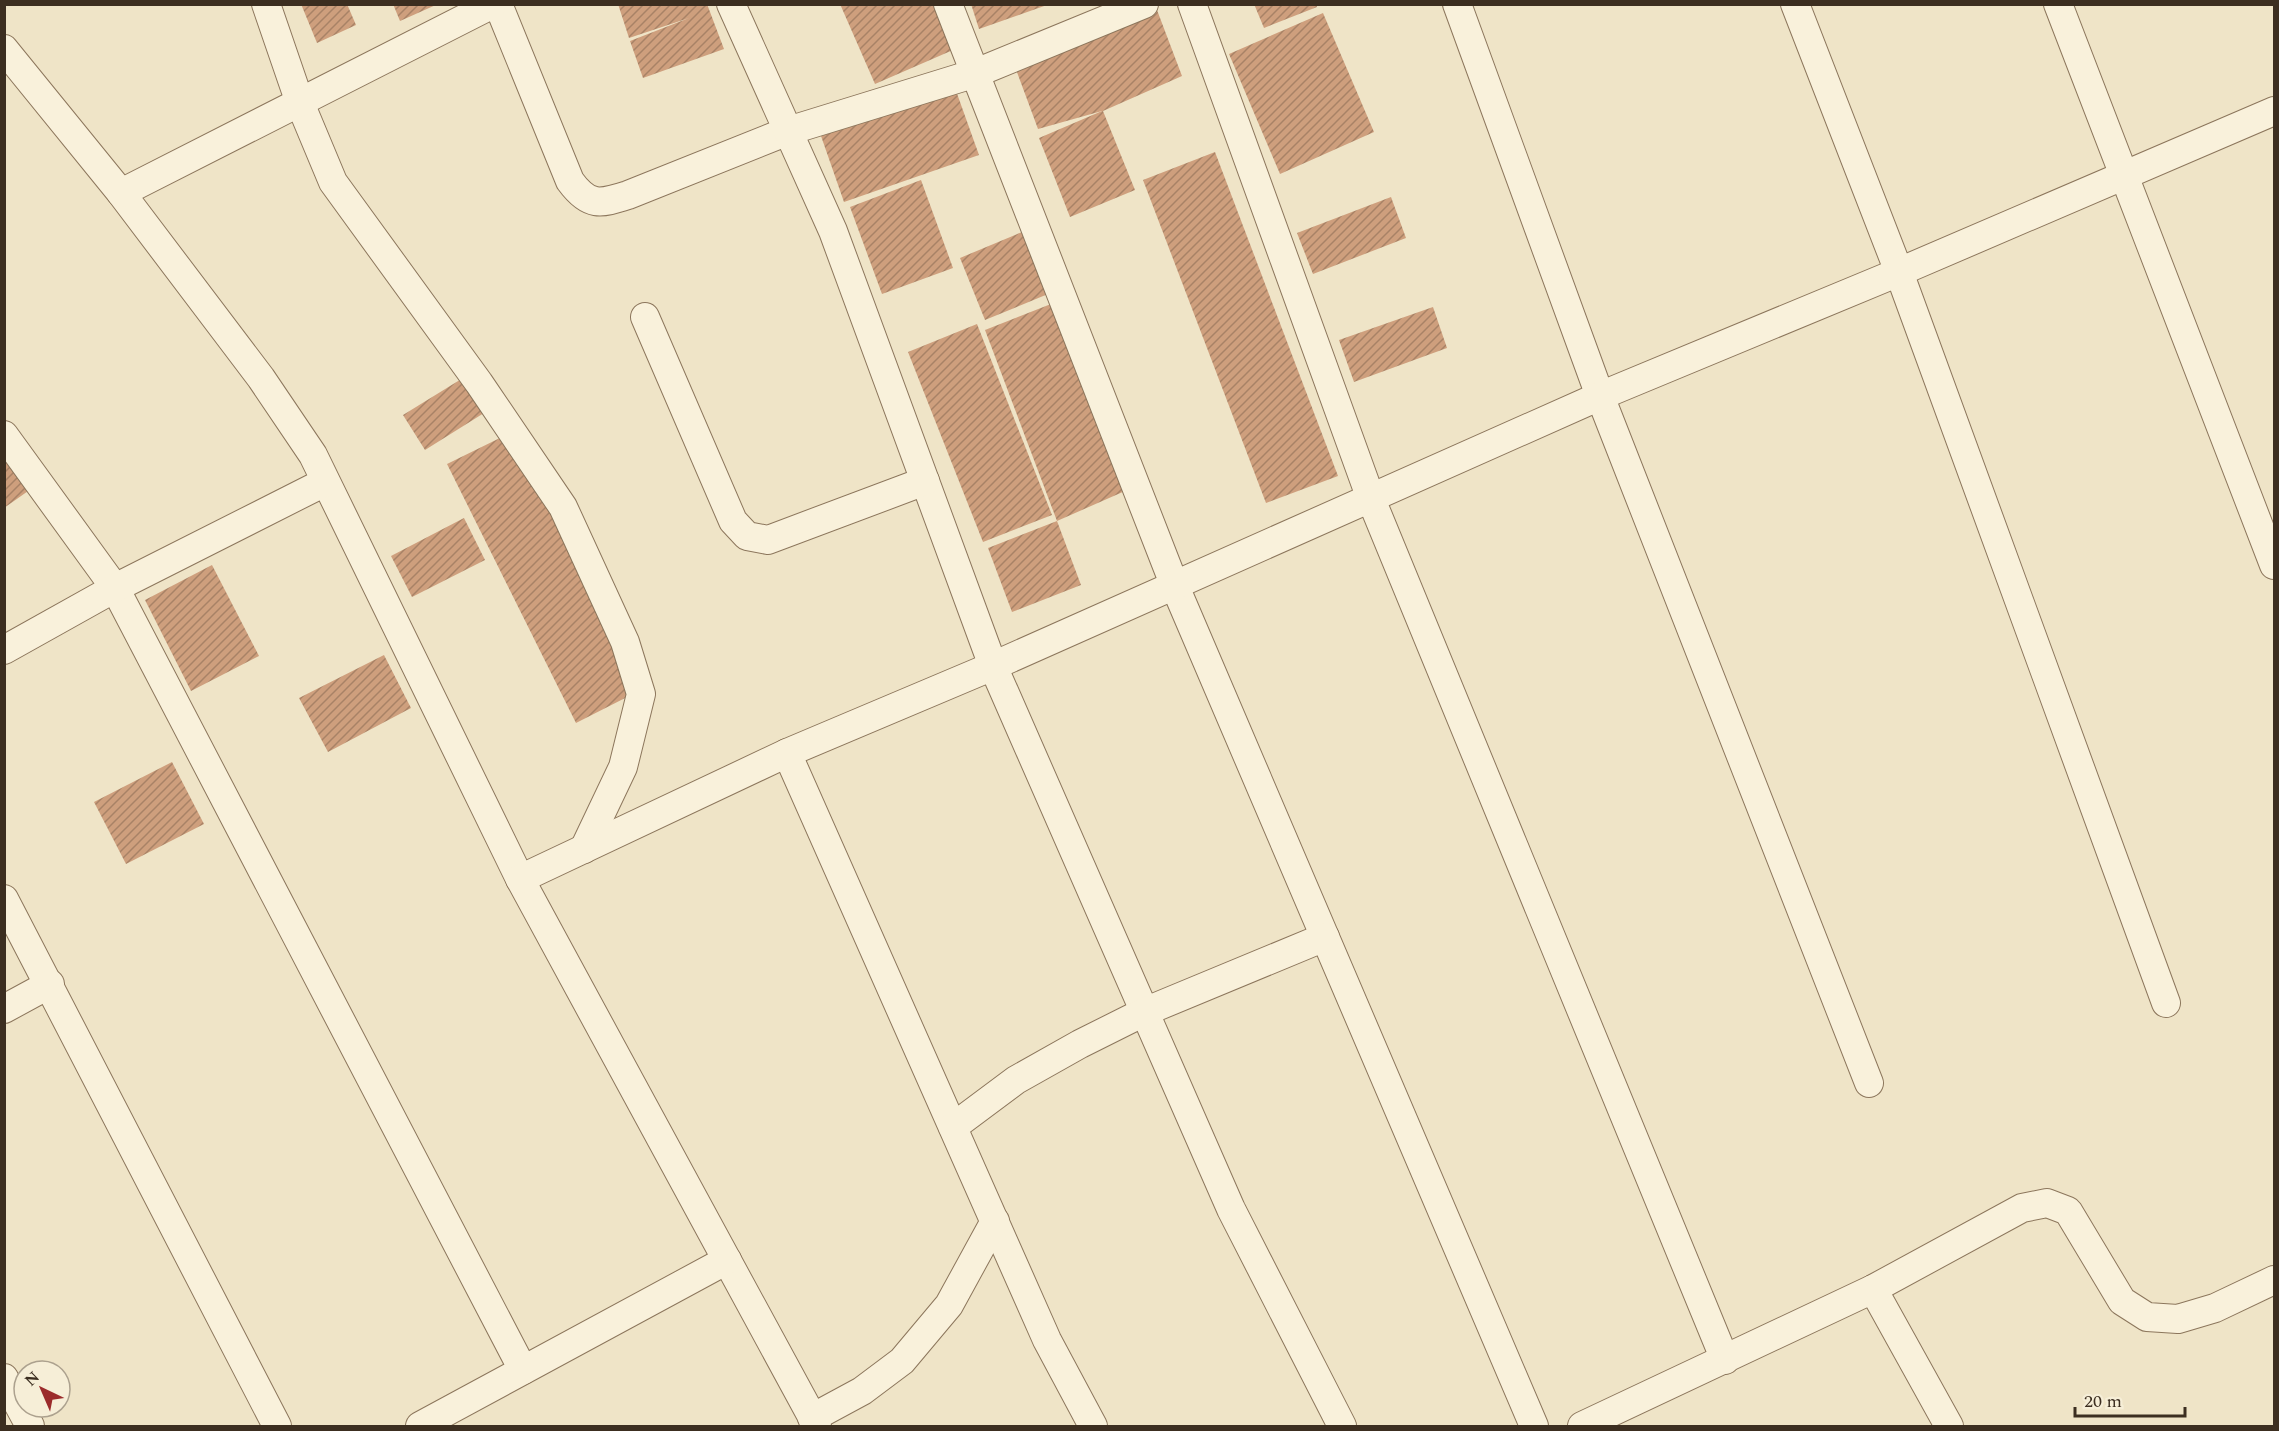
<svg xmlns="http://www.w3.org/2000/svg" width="2279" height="1431" font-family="Spectral,serif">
<defs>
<pattern id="building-hatch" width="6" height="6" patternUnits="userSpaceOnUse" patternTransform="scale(1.5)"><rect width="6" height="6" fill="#ce9f7d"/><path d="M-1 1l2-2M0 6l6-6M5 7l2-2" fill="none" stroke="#a88266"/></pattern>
</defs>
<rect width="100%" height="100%" fill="#efe4c7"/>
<g fill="url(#building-hatch)">
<polygon points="301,4 347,4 356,25 317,43"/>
<polygon points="393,4 438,4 400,21"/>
<polygon points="618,4 707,4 724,49 643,78 630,41 689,18 629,38"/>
<polygon points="840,4 933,4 953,50 875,84"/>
<polygon points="971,4 1047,4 1047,5 979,29"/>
<polygon points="1254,4 1316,4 1317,7 1264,28"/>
<polygon points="1157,10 1182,76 1103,111 1135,190 1070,217 1039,138 1102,111 1038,129 1014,64"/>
<polygon points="1323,13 1374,132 1280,174 1229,54"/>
<polygon points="955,88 979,155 844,202 821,136"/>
<polygon points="1215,152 1338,476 1266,503 1143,180"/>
<polygon points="921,180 953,268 882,294 850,207"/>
<polygon points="1391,197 1406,238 1313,274 1297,233"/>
<polygon points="1022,232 1048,294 985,320 960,258"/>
<polygon points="1051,304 1125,491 1057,521 985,330"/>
<polygon points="1433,307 1447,348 1354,382 1339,340"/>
<polygon points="977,324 1052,515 983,542 908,352"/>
<polygon points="463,378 484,413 425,450 403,415"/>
<polygon points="504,436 541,484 633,694 576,723 447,464"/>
<polygon points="4,457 31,489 4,508"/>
<polygon points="464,518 485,560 412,597 391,556"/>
<polygon points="1057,521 1081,585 1012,612 988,548"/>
<polygon points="212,565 259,656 191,691 145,600"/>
<polygon points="384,655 411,708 328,752 299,698"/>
<polygon points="172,762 204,824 126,864 94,802"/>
</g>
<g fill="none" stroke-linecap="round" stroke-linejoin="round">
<defs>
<g id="street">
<polyline points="266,4 300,103 333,182 479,383 563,507 625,642 641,694 623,767 584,849"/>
<path d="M498,4L570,181C589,207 600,204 628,195L788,131L976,73L1144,4"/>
<polyline points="731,4 833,231 993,666 1231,1209 1342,1426"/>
<polyline points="948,4 1174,584 1534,1426"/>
<polyline points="1192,4 1371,499 1725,1360"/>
<polyline points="1457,4 1600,396 1869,1083"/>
<polyline points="1795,4 1899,272 2166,1003"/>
<polyline points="2058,4 2274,565"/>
<polyline points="4,49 121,193 261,378 313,455 520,879 817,1426"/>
<polyline points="121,193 493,4"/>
<polyline points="645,317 733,521 747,536 768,540 925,481"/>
<polyline points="4,435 115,588 523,1370"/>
<polyline points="4,650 115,588 325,482"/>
<polyline points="787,753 1047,1340 1093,1426"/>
<polyline points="520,879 787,753 993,666 1600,396 1899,272 2274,111"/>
<polyline points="4,899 277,1426"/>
<polyline points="4,1009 50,984"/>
<polyline points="953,1127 1016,1080 1080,1044 1144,1012 1325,937"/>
<polyline points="1873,1289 1949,1426"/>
<polyline points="4,1378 30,1426"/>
<polyline points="812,1418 862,1391 902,1361 949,1305 995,1221"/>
<polyline points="420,1426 727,1260"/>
<polyline points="1582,1426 1873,1289 2022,1208 2047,1203 2068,1211 2122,1301 2147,1317 2178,1319 2215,1308 2274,1280"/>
</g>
</defs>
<use href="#street" stroke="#8c765c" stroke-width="30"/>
<use href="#street" stroke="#f9f1db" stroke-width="28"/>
</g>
<rect width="2279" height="1431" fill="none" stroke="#3c2e20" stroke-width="12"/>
<g transform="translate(42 1389) rotate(316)"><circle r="28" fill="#f6eed7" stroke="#aca18e" stroke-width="1.5"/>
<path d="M0-4.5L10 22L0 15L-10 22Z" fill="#9b2b2b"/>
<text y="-9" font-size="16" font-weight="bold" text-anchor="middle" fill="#3c2e20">N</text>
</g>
<path d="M2075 1407v9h110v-9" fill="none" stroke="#3c2e20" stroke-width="3"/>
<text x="2084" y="1407" font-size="18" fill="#3c2e20" stroke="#f6eed7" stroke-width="4.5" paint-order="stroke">20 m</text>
</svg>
